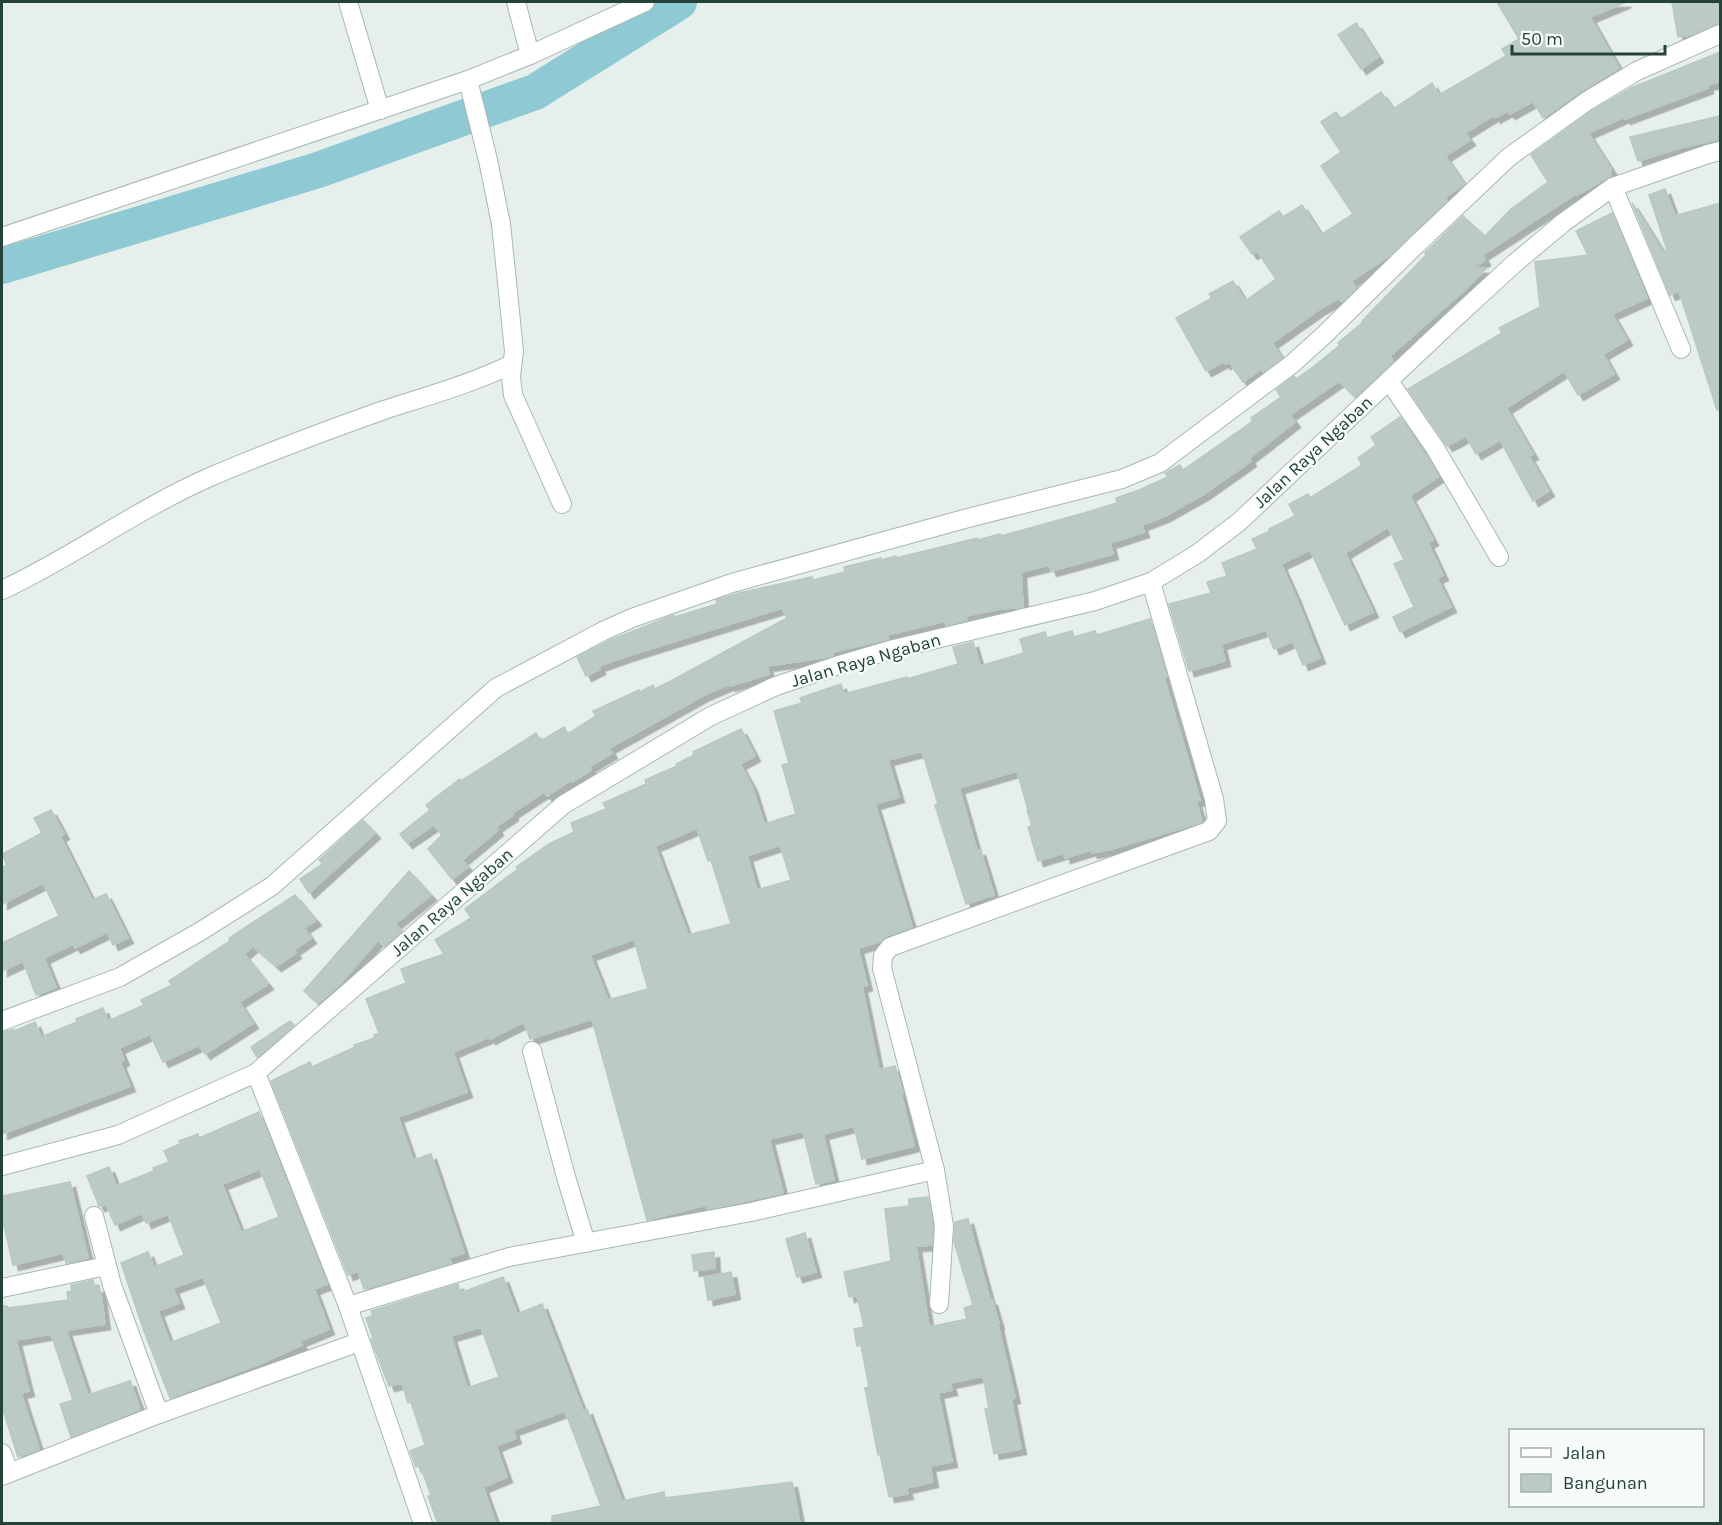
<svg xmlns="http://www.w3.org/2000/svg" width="1722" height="1525" font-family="Karla,sans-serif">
<defs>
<filter id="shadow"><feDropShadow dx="5.5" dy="5.5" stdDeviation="0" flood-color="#0004"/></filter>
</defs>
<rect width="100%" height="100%" fill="#e6efeb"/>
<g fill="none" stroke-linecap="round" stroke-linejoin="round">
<polyline stroke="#8ec9d4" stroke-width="36" points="2,266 318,170 535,92 679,2"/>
</g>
<g fill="#bbcac4" stroke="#b8c9c2" stroke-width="1.5" fill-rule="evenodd" filter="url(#shadow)">
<polygon points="1497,2 1626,2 1590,17 1619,68 1581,91 1543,118 1533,101 1510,114 1507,111 1495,118 1494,115 1465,133 1470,140 1445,156 1464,184 1444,198 1447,200 1389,256 1351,281 1356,288 1344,300 1341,301 1339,298 1320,309 1272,343 1282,358 1263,372 1261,369 1243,382 1229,362 1225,364 1223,362 1206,371 1176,318 1212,298 1209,294 1233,281 1245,301 1276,279 1257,251 1252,254 1240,237 1279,211 1283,217 1302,205 1321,235 1353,214 1321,166 1341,152 1321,122 1336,112 1341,119 1381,92 1393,109 1432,83 1439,95 1506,56 1502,49 1519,39"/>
<polygon points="1672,2 1720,2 1720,23 1690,35 1678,37"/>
<polygon points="1356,23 1378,57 1361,69 1338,35"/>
<polygon points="1720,52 1720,82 1707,85 1708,88 1625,119 1624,117 1588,133 1611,169 1611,175 1577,195 1577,193 1482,255 1485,260 1474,268 1486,268 1468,287 1390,356 1393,361 1355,397 1339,381 1290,415 1295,422 1249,458 1251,461 1204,494 1165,516 1142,525 1144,532 1110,543 1113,554 1051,571 1049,565 1021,572 1023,607 1000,609 965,616 967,620 946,625 945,621 887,635 888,639 833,652 833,655 828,657 767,666 769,674 730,686 730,684 704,695 609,748 612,753 589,767 591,770 572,782 571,780 547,796 544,792 512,813 513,815 496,827 498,830 462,860 468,867 452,879 428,849 442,835 434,825 407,843 400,834 430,810 426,805 460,779 461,781 536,733 541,741 564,727 568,734 596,716 593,711 639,690 640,692 653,685 655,689 669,682 787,618 782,608 627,656 599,666 600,669 586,676 577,657 608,641 674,615 675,617 717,604 716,600 739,593 812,577 813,580 845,572 844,567 881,558 881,560 896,556 896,558 977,538 978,540 1000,534 1001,536 1084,513 1117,503 1116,498 1139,490 1168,477 1165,473 1180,465 1183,470 1253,421 1251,418 1281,397 1276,390 1294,376 1296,379 1313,367 1340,345 1338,343 1363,322 1362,321 1426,255 1425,253 1463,216 1485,236 1511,209 1548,182 1531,155 1593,110 1631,88"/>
<polygon points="1720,116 1720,139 1683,147 1638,161 1630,137"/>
<polygon points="1665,189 1675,216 1720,203 1720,410 1717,410 1679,291 1670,295 1632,203 1663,252 1667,250 1649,195"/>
<polygon points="1612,213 1647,298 1612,314 1627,340 1603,354 1614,374 1578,395 1564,371 1506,408 1533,454 1529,456 1549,491 1533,501 1500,440 1476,454 1466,436 1447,446 1408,389 1502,333 1499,328 1540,307 1535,262 1588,255 1576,231"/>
<polygon points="1400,417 1439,476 1410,496 1433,540 1428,543 1443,575 1437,578 1451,607 1400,632 1393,617 1414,607 1394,564 1404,560 1388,527 1345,553 1373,612 1345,625 1310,550 1281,564 1295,595 1320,658 1303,665 1293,641 1274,649 1266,630 1221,644 1225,661 1189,671 1169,604 1211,593 1207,582 1227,576 1222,563 1257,549 1252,539 1270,531 1269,529 1295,516 1289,504 1308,494 1310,498 1362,465 1358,458 1376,445 1371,437"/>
<path d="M1150,619L1167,677L1164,678L1200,800L1196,801L1202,822L1112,849L1092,853L1091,850L1065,858L1064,853L1038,861L1028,827L1032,826L1027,811L1028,810L1017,771L959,788L977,851L980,850L994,895L966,904L935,805L938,804L922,751L888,760L899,797L875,804L912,927L886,936L881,941L858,948L867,985L862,987L879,1070L895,1066L903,1094H901L914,1146L862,1159L854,1126L823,1134L834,1180L816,1184L803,1131L769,1139L783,1193L708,1209L706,1205L647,1220L592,1019L530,1039L524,1022L490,1039L489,1037L453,1052L467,1092L398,1117L413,1160L431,1154L464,1253L449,1258L451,1263L364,1289L358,1271L348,1275L271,1081L310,1062L312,1067L355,1047L354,1045L375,1038L374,1035L379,1033L366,999L406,983L401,969L444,954L435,940L471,918L465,909L518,869L516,867L549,844L574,832L571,823L606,809L603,803L646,784L645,780L677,766L676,764L694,755L693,752L741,729L755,756L740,764L752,786L764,824L796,814L782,765L789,763L774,711L802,703L800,698L841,684L844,694L907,677V679L958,664L953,647L973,642L980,666L1024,653L1020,639L1045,632L1047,638L1072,631L1074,637L1095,631L1097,635ZM697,828L708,861L711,860L731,924L688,935L655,846ZM780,845L791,880L757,890L747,856ZM634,939L648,989L608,1000L590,955Z"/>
<polygon points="51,810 64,834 60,836 92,900 106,894 128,938 113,945 107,932 75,948 73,944 44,958 56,987 36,995 23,961 2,971 2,943 59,916 43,883 2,904 2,868 7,865 2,854 42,833 34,818"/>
<polygon points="363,820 375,833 309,893 300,879 323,864 319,860"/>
<polygon points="409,871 431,895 395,924 402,931 384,946 378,940 341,983 318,1003 304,991"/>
<polygon points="295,895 316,920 304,928 311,938 294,950 296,953 276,966 253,946 244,954 268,984 239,1002 253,1023 205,1054 199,1045 163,1062 150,1034 119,1048 124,1060 120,1062 130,1086 2,1134 2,1032 14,1029 15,1031 35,1022 41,1037 77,1022 76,1019 103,1008 108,1021 144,1005 141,1000 172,985 169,981 230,941 229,938"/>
<polygon points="290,1021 294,1025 257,1057 251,1047"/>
<path d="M259,1112L327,1284L314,1289L329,1329L300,1341L302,1345L262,1363L170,1398L144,1331L121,1263L148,1252L154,1267L184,1255L168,1214L146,1223L142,1213L115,1225L106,1204L99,1206L87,1176L109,1167L116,1186L154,1171L153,1168L169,1162L164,1151L180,1144L179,1141L198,1134L199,1138ZM260,1169L279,1217L241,1232L222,1184ZM203,1277L221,1323L170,1343L158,1311L179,1303L173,1288Z"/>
<polygon points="70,1182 88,1258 66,1263 63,1253 13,1265 2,1217 2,1196"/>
<polygon points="928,1197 933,1227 932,1245 916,1246 929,1327 967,1319 964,1308 973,1305 954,1242 955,1222 968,1219 990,1300 992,1300 999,1324 998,1325 1015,1398 1011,1399 1021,1449 994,1454 985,1409 989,1409 983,1376 950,1383 952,1390 938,1393 952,1462 930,1466 933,1482 906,1488 908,1494 889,1497 880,1454 878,1455 865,1388 869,1387 861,1345 857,1346 854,1329 864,1327 857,1295 849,1297 844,1272 891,1261 885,1209 909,1206 909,1199"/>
<polygon points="805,1233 816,1272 797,1277 786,1239"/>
<polygon points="714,1252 715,1268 694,1271 692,1255"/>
<polygon points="731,1272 735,1294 708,1300 704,1277"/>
<path d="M503,1277L517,1314L542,1304L583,1411L587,1409L622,1501L664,1492L665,1498L792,1482L800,1524H552V1516L601,1506L565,1411L513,1430L516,1438L496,1446L507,1477L483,1487L496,1524H438L428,1496L431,1495L420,1465L416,1467L410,1451L425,1445L411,1402L408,1403L402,1383L389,1386L371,1339L373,1338L366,1318L373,1316L371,1311L458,1284L460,1293ZM481,1327L499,1377L467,1388L451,1336Z"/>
<polygon points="93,1280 95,1288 99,1287 101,1295 105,1324 66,1330 88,1395 130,1381 140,1409 71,1437 60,1404 73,1400 51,1334 16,1340 29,1391 21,1393 39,1449 18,1457 2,1407 2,1306 7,1306 8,1308 68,1300 67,1292 72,1291 71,1285"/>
</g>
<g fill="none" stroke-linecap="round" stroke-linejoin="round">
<defs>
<g id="minor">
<polyline points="348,2 380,110"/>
<polyline points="516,2 530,55"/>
<polyline points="468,80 488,160 501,224 514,351 511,376 513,395 562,504"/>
<polyline points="1613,187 1681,349"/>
<polyline points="2,237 468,80 530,55 645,2"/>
<polyline points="1389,381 1435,448 1499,557"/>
<path d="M2,590C73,557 137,509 210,477C266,453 325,431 384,410C427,396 471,384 512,364"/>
<polyline points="532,1051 566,1177 586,1243"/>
<polyline points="256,1073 348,1306 423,1524"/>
<polyline points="94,1216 112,1285 159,1414"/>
<polyline points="2,1288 106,1266"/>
<polyline points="939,1304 944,1226 935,1170 882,968 883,956 890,947 1209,831 1217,821 1214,799 1151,582"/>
<polyline points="348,1306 509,1257 751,1212 935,1170"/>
<polyline points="2,1453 9,1473"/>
<polyline points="2,1476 159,1414 359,1342"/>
</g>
<g id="tertiary">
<polyline points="2,1021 120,977 201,931 272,886 496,688 603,631 632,618 732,583 968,518 1122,479 1160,463 1292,364 1322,337 1414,247 1509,157 1587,101 1637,71 1720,34"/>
<polyline points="2,1166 118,1135 256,1073 563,805 711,716 776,686 836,666 894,649 1095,601 1151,582 1197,554 1239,522 1453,320 1515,263 1564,222 1613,187 1708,154 1720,151"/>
</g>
</defs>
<use href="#minor" stroke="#a8b8b2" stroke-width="20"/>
<use href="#tertiary" stroke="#a8b8b2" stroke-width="20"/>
<use href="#minor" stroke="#fff" stroke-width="18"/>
<use href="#tertiary" stroke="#fff" stroke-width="18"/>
</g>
<g text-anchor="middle" stroke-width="4.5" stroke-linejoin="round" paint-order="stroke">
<g font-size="18" fill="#24423a" stroke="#f7fbf9">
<text transform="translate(1313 452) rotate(-43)" y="6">Jalan Raya Ngaban</text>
<text transform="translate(866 660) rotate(-16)" y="6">Jalan Raya Ngaban</text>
<text transform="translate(452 902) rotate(-41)" y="6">Jalan Raya Ngaban</text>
</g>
</g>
<rect width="1722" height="1525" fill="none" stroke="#24423a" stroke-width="6"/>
<rect x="1509" y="1429" width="195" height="78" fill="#f7fbf9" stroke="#a3b1ad" stroke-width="1.5"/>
<rect x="1521" y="1448" width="30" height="9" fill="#ffffff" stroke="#a3b1ad" stroke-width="1.5"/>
<text x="1563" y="1459" font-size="18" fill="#24423a">Jalan</text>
<rect x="1521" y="1474" width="30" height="18" fill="#bbcac4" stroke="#a3b1ad" stroke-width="1.5"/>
<text x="1563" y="1489" font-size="18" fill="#24423a">Bangunan</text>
<path d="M1512 45v9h153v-9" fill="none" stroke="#24423a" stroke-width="3"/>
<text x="1521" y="45" font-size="18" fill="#24423a" stroke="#f7fbf9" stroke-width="4.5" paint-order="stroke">50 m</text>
</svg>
